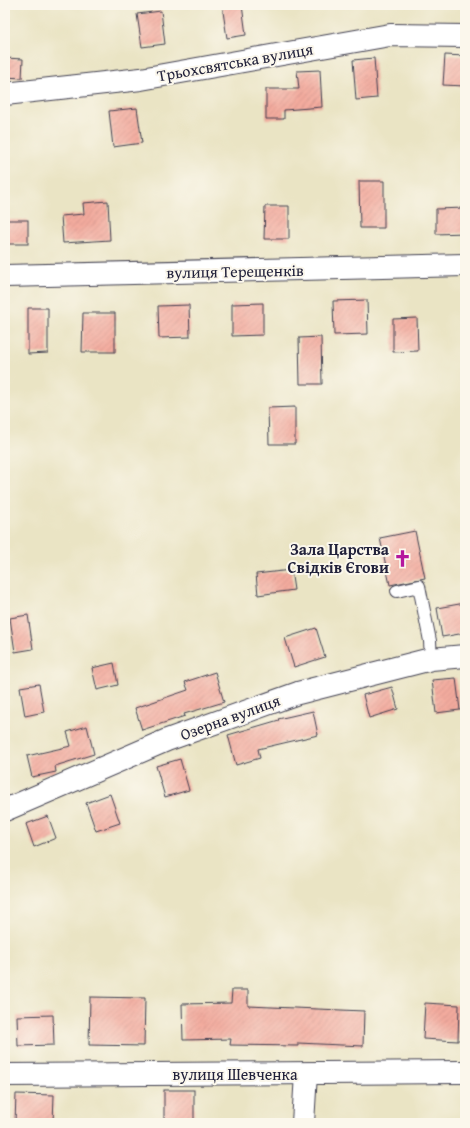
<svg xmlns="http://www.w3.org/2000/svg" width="470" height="1128" font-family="'Gentium Book Plus',serif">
<defs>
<pattern id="building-hatch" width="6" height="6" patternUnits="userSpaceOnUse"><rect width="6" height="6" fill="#f3ab9e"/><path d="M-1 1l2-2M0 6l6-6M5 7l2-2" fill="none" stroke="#d09389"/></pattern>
</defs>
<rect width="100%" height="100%" fill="#fbf7ec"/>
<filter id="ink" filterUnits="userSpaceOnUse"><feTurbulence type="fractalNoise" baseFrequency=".025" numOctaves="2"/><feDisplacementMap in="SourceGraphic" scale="8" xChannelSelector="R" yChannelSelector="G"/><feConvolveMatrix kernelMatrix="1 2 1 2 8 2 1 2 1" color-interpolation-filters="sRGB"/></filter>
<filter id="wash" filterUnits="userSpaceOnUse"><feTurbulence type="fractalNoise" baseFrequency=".012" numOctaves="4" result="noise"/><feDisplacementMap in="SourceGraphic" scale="16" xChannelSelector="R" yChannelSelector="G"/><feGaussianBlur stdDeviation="0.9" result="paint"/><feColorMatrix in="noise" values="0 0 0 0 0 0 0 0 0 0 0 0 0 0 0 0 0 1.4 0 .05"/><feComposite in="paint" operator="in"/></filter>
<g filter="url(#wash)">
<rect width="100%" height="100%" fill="#eae4c4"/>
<g id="blocks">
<g fill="url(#building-hatch)">
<polygon points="222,5 242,5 246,35 227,38"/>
<polygon points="161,11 165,44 142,47 137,14"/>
<polygon points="445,55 465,56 465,86 443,85"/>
<polygon points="5,58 23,59 22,78 5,77"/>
<polygon points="374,58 377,98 356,100 353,60"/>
<polygon points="320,70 322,107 284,110 284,119 266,119 266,89 299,89 297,71"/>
<polygon points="137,108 142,143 113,147 109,111"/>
<polygon points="359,181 384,181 384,228 360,228"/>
<polygon points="108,201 110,240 63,243 61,216 84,214 83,203"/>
<polygon points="265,206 289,206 289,239 264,239"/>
<polygon points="465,208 465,233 436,234 436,209"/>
<rect x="5" y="220" width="23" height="24"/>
<polygon points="367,300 368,334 334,335 333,301"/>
<polygon points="263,303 263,335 232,336 232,304"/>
<polygon points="189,305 190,337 159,338 158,306"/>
<polygon points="28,308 48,308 48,353 28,354"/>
<polygon points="83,313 115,313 115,352 82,352"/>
<polygon points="417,318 418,351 393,352 393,319"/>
<polygon points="321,337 322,384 300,384 299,338"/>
<polygon points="295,407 295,444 269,444 268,408"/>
<polygon points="415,531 425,578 390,585 380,538"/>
<polygon points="291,570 294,590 258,595 256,574"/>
<polygon points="465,603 465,633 442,637 437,608"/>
<polygon points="28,615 33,649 15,652 10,618"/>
<polygon points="316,628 325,657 294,667 285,638"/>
<polygon points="114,663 118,685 97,690 92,668"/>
<polygon points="215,672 224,702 184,714 185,716 142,730 135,708 188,690 185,682"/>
<polygon points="456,678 460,710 436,713 432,680"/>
<polygon points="39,684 44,712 25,716 20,687"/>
<polygon points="392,687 398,709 369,718 363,695"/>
<polygon points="313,711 318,735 258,749 260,758 236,765 228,735 279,720 278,719"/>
<polygon points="87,726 94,754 55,766 56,772 32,777 27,756 71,746 67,732"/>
<polygon points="180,759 189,790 165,797 156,766"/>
<polygon points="110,794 120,823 96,831 86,803"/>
<polygon points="48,816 56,838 34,847 26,824"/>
<polygon points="232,990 248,990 248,1006 364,1011 363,1046 298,1043 298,1046 230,1045 231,1039 183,1040 182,1004 231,1003"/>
<polygon points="90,997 145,998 144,1046 89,1045"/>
<polygon points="425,1003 459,1005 458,1041 423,1039"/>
<polygon points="53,1015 54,1045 18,1046 17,1016"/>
<rect x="164" y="1090" width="30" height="33"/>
<polygon points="16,1094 54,1095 53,1123 15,1123"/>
</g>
</g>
</g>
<g filter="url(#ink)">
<use href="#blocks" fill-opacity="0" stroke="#403f50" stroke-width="1"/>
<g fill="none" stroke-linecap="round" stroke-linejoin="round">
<defs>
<polyline id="service" points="397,591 419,586 430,641 431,659"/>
<g id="minor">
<polyline points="5,94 141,79 390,35 465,36"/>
<polyline points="5,810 167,740 298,693 431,659 465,656"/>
<polyline points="5,1075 465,1072"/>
<polyline points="303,1123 306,1074"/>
</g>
<polyline id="primary" points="5,276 465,265"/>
</defs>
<use href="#service" stroke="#403f50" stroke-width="14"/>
<use href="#minor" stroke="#403f50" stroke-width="24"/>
<use href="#primary" stroke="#403f50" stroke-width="24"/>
<use href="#service" stroke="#fff" stroke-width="12"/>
<use href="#minor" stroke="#fff" stroke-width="22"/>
<use href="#primary" stroke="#fff" stroke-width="22"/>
</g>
</g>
<defs>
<symbol id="church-bare" viewBox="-9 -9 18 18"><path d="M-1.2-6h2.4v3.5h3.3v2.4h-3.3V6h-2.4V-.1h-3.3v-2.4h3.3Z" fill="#b5179e" stroke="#fbf7ec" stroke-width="2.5" paint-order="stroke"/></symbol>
</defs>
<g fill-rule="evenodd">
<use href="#church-bare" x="390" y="546" width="25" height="25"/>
</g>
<g text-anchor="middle" stroke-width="4" stroke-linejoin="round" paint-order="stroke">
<g font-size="16" fill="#22223b" stroke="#fbf7ec">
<text transform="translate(235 62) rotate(-10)" y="6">Трьохсвятська вулиця</text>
<text transform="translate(235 271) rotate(-1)" y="6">вулиця Терещенків</text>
<text transform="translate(230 717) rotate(-20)" y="6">Озерна вулиця</text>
<text x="235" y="1080">вулиця Шевченка</text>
</g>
<g font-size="16" font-weight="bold" fill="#22223b" stroke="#fbf7ec" text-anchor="end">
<text x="389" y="555">Зала Царства<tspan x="389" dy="18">Свідків Єгови</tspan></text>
</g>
</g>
<rect width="470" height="1128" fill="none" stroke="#fbf7ec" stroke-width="20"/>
</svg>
